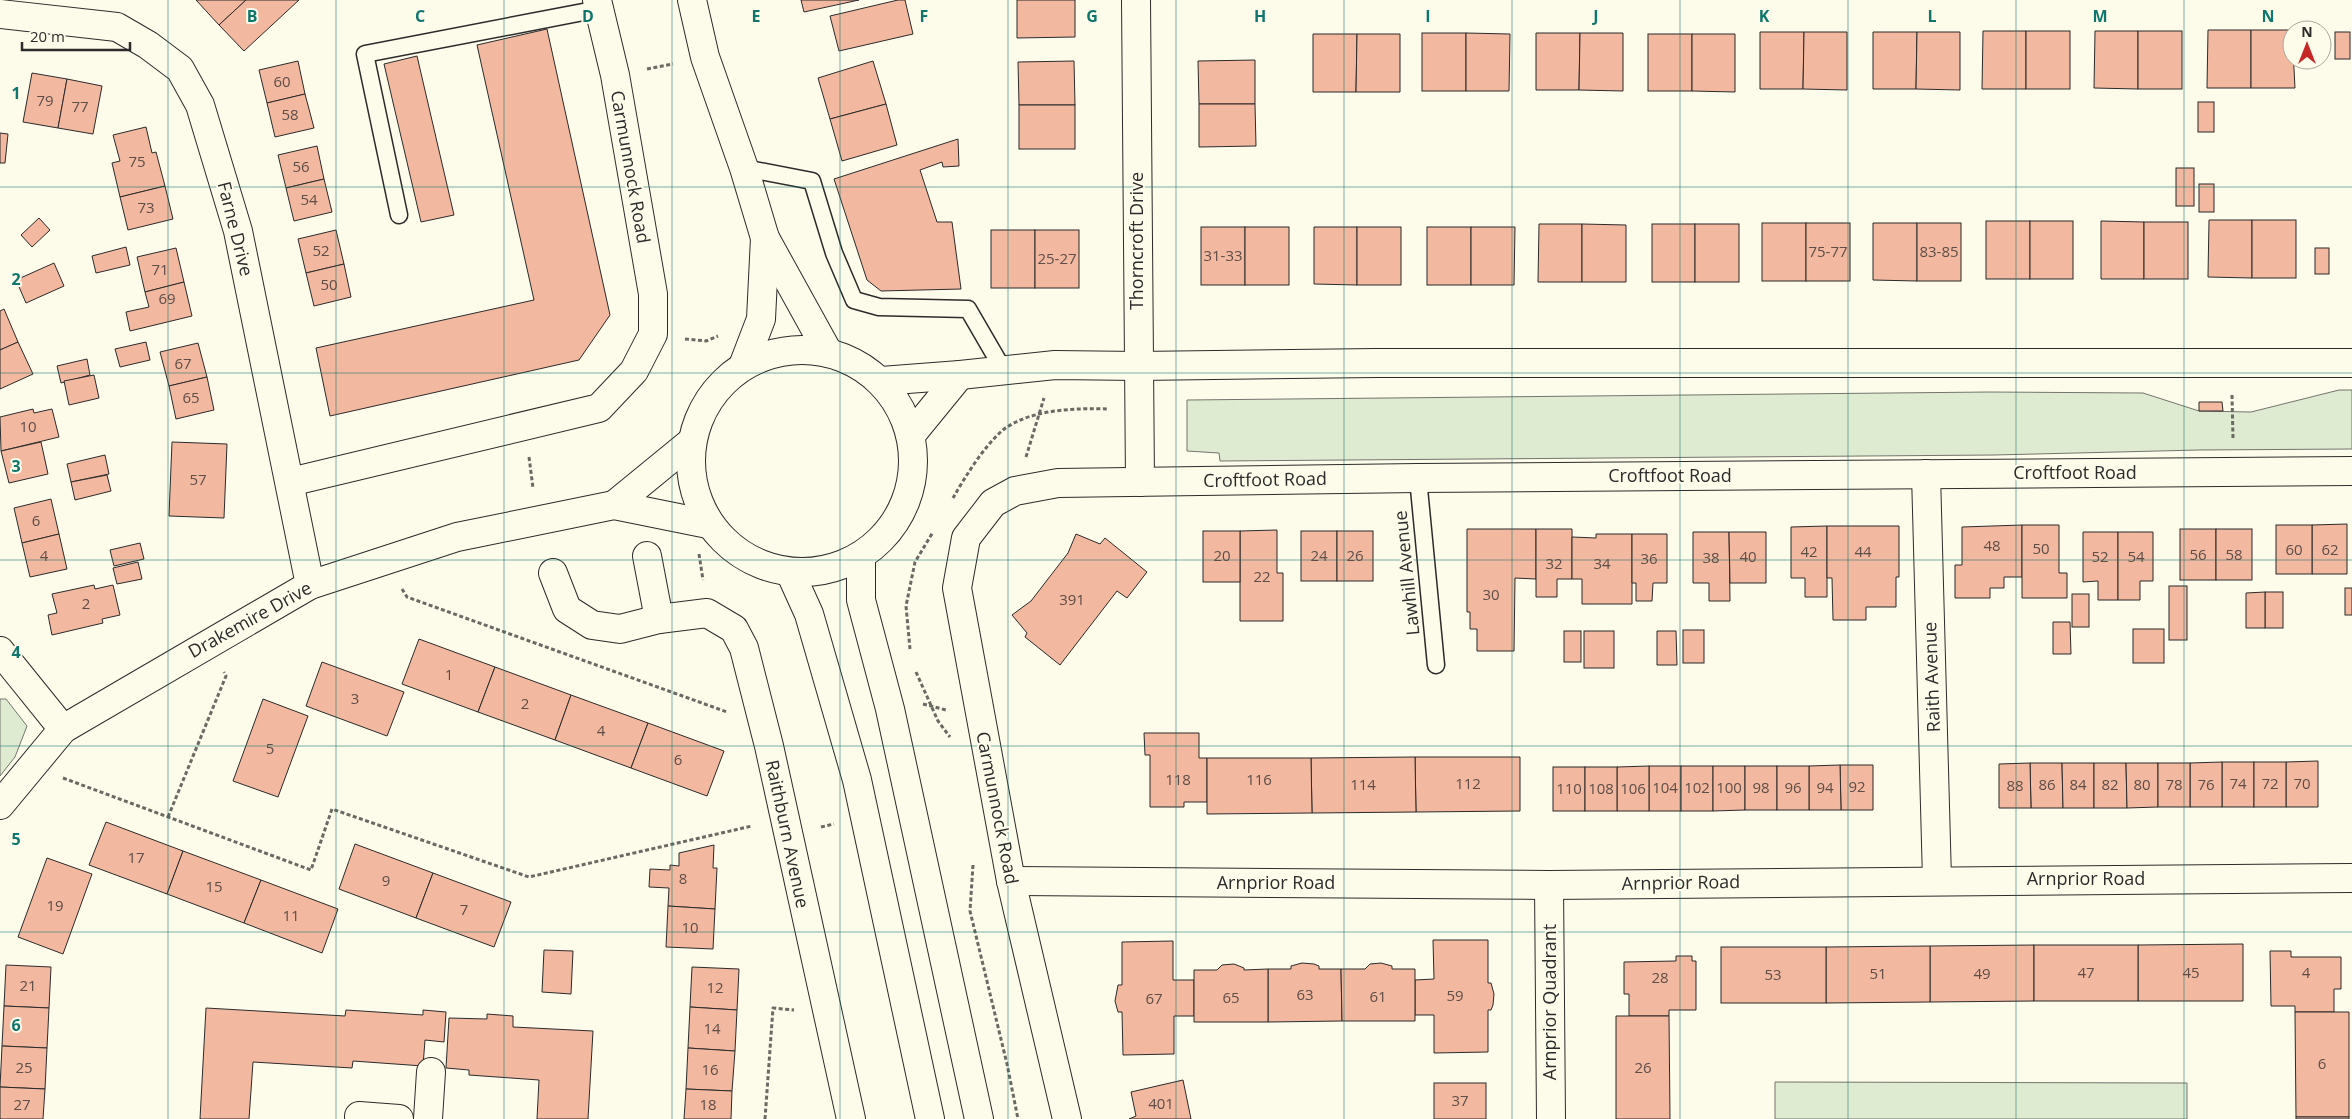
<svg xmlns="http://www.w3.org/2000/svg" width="2352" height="1119" font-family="'Open Sans',sans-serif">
<rect width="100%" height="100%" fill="#fdfbea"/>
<g fill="#deebd1" stroke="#74746e">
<polygon points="2339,390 2352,390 2352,449 2199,450 1994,455 1220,461 1219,453 1187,451 1187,400 1990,392 2143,393 2199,411 2251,412"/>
<polygon points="0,699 6,699 27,726 15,757 0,776"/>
<polygon points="1775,1082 2187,1083 2187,1119 1775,1119"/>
</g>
<g fill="#f2b8a0" stroke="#2b2b2b">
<polygon points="196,0 246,0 219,25"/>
<polygon points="246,0 299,0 244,51 219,25"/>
<polygon points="801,0 859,0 804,12"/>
<polygon points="898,0 905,0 913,34 839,51 830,16"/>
<polygon points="1017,0 1075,0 1075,37 1017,38"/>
<polygon points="547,29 610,315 579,360 330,416 316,348 534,300 477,45"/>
<polygon points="2208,30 2251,30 2251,88 2207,88"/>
<polygon points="2251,30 2292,30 2295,88 2251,88"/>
<polygon points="1983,31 2026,31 2026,89 1982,89"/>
<rect x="2026" y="31" width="44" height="58"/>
<polygon points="2095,31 2138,31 2138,89 2094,88"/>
<rect x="2138" y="31" width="44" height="58"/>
<polygon points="1760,32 1804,32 1803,89 1760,89"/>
<polygon points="1804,32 1847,32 1847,90 1803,89"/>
<polygon points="1873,32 1917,32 1916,89 1873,89"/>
<polygon points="1917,32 1960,32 1960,90 1916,89"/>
<rect x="2335" y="32" width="15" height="27"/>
<rect x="1422" y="33" width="44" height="58"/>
<polygon points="1466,33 1510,34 1509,91 1466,91"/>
<polygon points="1536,33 1580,33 1579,90 1536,90"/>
<polygon points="1580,33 1623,33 1623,91 1579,90"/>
<polygon points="1313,34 1357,34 1356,92 1313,92"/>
<polygon points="1357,34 1400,34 1400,92 1356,92"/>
<rect x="1648" y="34" width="44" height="57"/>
<polygon points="1692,34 1735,34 1735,92 1692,91"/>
<polygon points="417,56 454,215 421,222 384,64"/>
<polygon points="1255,60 1255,104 1199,104 1198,61"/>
<polygon points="298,61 305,94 267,103 259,70"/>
<polygon points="873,61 886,104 830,119 818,78"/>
<polygon points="1074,61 1075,105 1019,105 1018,62"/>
<polygon points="32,73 67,79 58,128 23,122"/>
<polygon points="67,79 102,86 93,134 58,128"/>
<polygon points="305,94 314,128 275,137 267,103"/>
<rect x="2198" y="102" width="16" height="30"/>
<polygon points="886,104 897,145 842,161 830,119"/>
<polygon points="1199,104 1255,104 1256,146 1199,147"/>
<rect x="1019" y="105" width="56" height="44"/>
<polygon points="146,127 152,153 156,152 165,186 120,197 112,163 120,161 113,135"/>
<polygon points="0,133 8,134 5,163 0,163"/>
<polygon points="958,139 959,166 943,167 942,162 920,170 937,222 952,222 961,289 881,291 867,280 834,179"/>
<polygon points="317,146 324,179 286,188 278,155"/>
<rect x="2176" y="168" width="18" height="38"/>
<polygon points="324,179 332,212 294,221 286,188"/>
<rect x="2199" y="184" width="15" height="28"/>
<polygon points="165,186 173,219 128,230 120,197"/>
<polygon points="39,218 50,230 32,247 21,235"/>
<polygon points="2209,220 2252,220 2252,278 2208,277"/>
<rect x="2252" y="220" width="44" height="58"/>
<rect x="1986" y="221" width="44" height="58"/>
<rect x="2030" y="221" width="43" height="58"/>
<polygon points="2101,221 2144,222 2144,279 2101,279"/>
<rect x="2144" y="222" width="44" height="57"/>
<rect x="1762" y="223" width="44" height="58"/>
<rect x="1806" y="223" width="44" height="58"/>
<polygon points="1873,223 1917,223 1917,281 1873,280"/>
<rect x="1917" y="223" width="44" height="58"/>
<polygon points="1539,224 1582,224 1582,282 1538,282"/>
<polygon points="1582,224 1626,225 1626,282 1582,282"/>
<rect x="1652" y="224" width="43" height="58"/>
<rect x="1695" y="224" width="44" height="58"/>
<rect x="1201" y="227" width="44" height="58"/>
<rect x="1245" y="227" width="44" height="58"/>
<polygon points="1314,227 1357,227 1357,285 1314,284"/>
<rect x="1357" y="227" width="44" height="58"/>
<rect x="1427" y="227" width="44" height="58"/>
<polygon points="1471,227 1515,227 1514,285 1471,285"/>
<polygon points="336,230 344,264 306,273 298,239"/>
<rect x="991" y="230" width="44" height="58"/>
<rect x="1035" y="230" width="44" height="58"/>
<polygon points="126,247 130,265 96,273 92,256"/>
<polygon points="176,248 184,282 145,292 137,257"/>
<rect x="2315" y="248" width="14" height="26"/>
<polygon points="54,263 64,286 26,303 16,280"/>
<polygon points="344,264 351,297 314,306 306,273"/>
<polygon points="184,282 192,316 130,331 126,312 149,307 145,292"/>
<polygon points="4,309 18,342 0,350 0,311"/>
<polygon points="18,342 33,374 0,389 0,350"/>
<polygon points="146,342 150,360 120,367 115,349"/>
<polygon points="198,343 207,377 169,386 160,352"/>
<polygon points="87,359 90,375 61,383 57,366"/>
<polygon points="94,375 99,398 69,405 64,381"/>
<polygon points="207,377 214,410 176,419 169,386"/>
<polygon points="2199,402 2222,402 2223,411 2199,411"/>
<polygon points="33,409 34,413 52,409 59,437 1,451 0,417"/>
<polygon points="41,442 48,474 9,483 1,451"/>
<polygon points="172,442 227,444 224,518 169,516"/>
<polygon points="105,455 109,474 71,482 67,464"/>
<polygon points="107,475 111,491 75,500 71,482"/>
<polygon points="51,499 59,534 22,543 14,508"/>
<polygon points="2347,524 2347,574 2312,574 2312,525"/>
<polygon points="2022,525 2022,577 2004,577 2004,588 1990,588 1990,598 1955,598 1955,565 1962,565 1962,527"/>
<polygon points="2022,525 2059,525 2059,573 2067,573 2067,598 2022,598"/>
<rect x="2276" y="525" width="36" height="49"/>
<polygon points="1827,526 1827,597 1805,597 1805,578 1791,578 1791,527"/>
<polygon points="1827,526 1899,526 1899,577 1896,577 1896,607 1866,607 1866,620 1833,620 1832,578 1827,578"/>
<polygon points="1467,529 1536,529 1536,579 1515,578 1514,651 1477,651 1477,629 1470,629 1470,612 1467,612"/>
<polygon points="1536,529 1572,529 1572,579 1557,579 1557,597 1536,597"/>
<rect x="2180" y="529" width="36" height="51"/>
<rect x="2216" y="529" width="36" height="51"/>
<polygon points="1277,530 1277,573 1283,573 1283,621 1240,621 1240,531"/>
<rect x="1203" y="531" width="37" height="51"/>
<rect x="1301" y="531" width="36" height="50"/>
<rect x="1337" y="531" width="36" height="50"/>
<polygon points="1693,532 1729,532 1730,601 1709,601 1709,583 1693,583"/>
<polygon points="1729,532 1766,532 1766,583 1730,583"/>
<polygon points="2083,532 2118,532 2118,600 2098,600 2098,581 2083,582"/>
<polygon points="2118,532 2153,532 2153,581 2140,581 2140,600 2118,600"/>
<polygon points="59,534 67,569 30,577 22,543"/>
<polygon points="1076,534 1100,544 1105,538 1147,572 1127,598 1117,591 1060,665 1025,637 1027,633 1012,615 1031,601 1068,553"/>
<polygon points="1596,534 1632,534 1632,604 1582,604 1582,579 1572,579 1572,537 1596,538"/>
<polygon points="1632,534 1667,534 1667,583 1653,583 1652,601 1636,601 1636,583 1632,583"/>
<polygon points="140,543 144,559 114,566 110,550"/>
<polygon points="138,562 142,579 117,584 113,568"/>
<polygon points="94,585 95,589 113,585 120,615 102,619 103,623 52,635 48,615 57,613 52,594"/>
<rect x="2169" y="586" width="18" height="54"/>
<rect x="2345" y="588" width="7" height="27"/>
<rect x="2265" y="592" width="18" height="36"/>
<polygon points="2265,592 2265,628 2246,628 2246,593"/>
<rect x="2072" y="594" width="17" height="33"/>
<polygon points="2053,622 2070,622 2071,654 2053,654"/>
<rect x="2133" y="629" width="31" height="34"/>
<rect x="1683" y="630" width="21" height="33"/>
<rect x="1564" y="631" width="17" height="31"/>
<rect x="1584" y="631" width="30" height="37"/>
<polygon points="1657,631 1676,631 1677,665 1657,665"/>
<polygon points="419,639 495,667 478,712 402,684"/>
<polygon points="322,662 404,692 387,736 306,706"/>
<polygon points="495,667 571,695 555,740 478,712"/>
<polygon points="571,695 648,723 631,768 555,740"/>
<polygon points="263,699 308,716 278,797 233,781"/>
<polygon points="648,723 724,751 707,796 631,768"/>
<polygon points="1144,733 1199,733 1199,758 1207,758 1207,802 1184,802 1184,807 1150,807 1150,755 1145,755"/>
<polygon points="1415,757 1520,757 1520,811 1416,812"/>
<polygon points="1415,757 1416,812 1312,813 1311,758"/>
<polygon points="1207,758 1311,758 1312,813 1207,814"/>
<polygon points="2318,761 2318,807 2286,807 2286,762"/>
<rect x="2222" y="762" width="32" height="45"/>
<polygon points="2222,762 2222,807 2190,807 2190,763"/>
<rect x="2254" y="762" width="32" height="45"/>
<polygon points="2030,763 2062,763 2063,808 2031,808"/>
<polygon points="2030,763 2031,808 1999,808 1999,764"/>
<polygon points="2062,763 2094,763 2094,808 2063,808"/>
<polygon points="2094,763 2126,763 2127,808 2094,808"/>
<polygon points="2126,763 2158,763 2158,807 2127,808"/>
<rect x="2158" y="763" width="32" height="44"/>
<polygon points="1840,765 1873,765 1873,810 1841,810"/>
<polygon points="1840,765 1841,810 1809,810 1809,766"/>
<rect x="1649" y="766" width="32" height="45"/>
<polygon points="1649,766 1649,811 1617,811 1617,767"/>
<rect x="1681" y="766" width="32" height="45"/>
<polygon points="1713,766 1745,766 1745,810 1713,811"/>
<rect x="1745" y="766" width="32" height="44"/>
<rect x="1777" y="766" width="32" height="44"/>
<rect x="1553" y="767" width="32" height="44"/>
<rect x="1585" y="767" width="32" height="44"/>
<polygon points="106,822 183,851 167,894 89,865"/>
<polygon points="355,844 433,873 416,918 339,889"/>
<polygon points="714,845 713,868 717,868 715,909 668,906 669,888 649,887 650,869 670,870 670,865 679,866 679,853"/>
<polygon points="183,851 261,880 244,923 167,894"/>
<polygon points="47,858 92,874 63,954 18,937"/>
<polygon points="433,873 511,902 494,947 416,918"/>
<polygon points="261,880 338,909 322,953 244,923"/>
<polygon points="668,906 715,909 713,949 666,947"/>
<polygon points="1433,940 1488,940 1488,983 1491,983 1494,994 1493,1005 1491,1010 1488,1010 1488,1052 1434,1053 1434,1015 1415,1015 1415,980 1434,979"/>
<polygon points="1173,941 1173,980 1194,980 1194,1016 1174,1016 1174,1054 1123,1055 1122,1012 1118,1012 1115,1001 1118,985 1122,985 1122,942"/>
<polygon points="2243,944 2243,1001 2138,1001 2138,945"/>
<polygon points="2034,945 2034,1001 1930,1002 1930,946"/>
<rect x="2034" y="945" width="104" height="56"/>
<polygon points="1930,946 1930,1002 1826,1003 1826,947"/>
<rect x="1721" y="947" width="105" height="56"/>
<polygon points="544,950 573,951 571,994 542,992"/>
<polygon points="2270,951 2291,951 2291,957 2341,957 2341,989 2334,989 2334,1012 2295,1012 2295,1006 2271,1006"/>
<polygon points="1676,956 1692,956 1692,961 1696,961 1696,1010 1669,1010 1669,1016 1629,1016 1629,994 1624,994 1624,962 1676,961"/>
<polygon points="1302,963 1314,964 1319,966 1319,969 1341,969 1342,1021 1268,1022 1268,969 1291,969 1291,966"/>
<polygon points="1381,963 1392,966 1392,969 1415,969 1415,1021 1342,1021 1341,969 1365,969 1370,964"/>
<polygon points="1234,964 1244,968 1244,970 1268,969 1268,1022 1194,1022 1194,970 1217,970 1222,965"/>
<polygon points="6,965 51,967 49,1008 4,1006"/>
<polygon points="692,967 739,969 737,1010 690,1007"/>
<polygon points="4,1006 49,1008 47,1048 2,1046"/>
<polygon points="690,1007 737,1010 735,1051 688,1048"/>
<polygon points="206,1008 345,1016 346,1010 423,1015 423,1010 446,1012 444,1042 425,1040 423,1066 353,1061 352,1068 253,1062 249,1119 200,1119"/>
<polygon points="2295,1012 2349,1012 2349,1117 2296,1117"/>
<polygon points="487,1014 513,1016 513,1027 593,1031 588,1119 537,1119 539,1080 469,1075 469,1070 446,1068 449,1018 487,1019"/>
<polygon points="1616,1016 1669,1016 1670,1119 1616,1119"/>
<polygon points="2,1046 47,1048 45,1089 0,1087"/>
<polygon points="688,1048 735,1051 732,1091 686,1089"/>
<polygon points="1183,1080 1191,1119 1129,1119 1136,1116 1131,1092"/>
<rect x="1434" y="1083" width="52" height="36"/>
<polygon points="0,1087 45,1089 43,1119 0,1119"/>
<polygon points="686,1089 732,1091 731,1119 684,1119"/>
<rect x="2296" y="1117" width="53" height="2"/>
</g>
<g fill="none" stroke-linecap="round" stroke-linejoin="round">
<defs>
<g id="lane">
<polyline points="744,168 812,181 834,253 854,300 879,307 968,309 1004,371"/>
<polyline points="399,215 365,54 599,9"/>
<polyline points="1418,478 1436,665"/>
</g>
<g id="street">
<polyline points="1136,0 1140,482"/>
<polyline points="0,14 117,27 148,45 180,69 200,105 238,231 310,585"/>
<polyline points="1926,474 1937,880"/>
<polyline points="290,482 599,408 634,371 653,334 653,294 615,75 597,0"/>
<polyline points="647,556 659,619"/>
<polyline points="553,573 567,609 592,625 620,629 659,619 707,613 734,629 744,648 769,746 851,1119"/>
<polyline points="1011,881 1549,885 2352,878"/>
<polyline points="1549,885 1551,1119"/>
<polyline points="359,1116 399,1119"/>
<polyline points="428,1119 431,1072"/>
<polyline points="1067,1119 1011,881 957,588 966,538 993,503 1015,491 1058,483 1418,478 2352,471"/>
</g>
<g id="secondary">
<polyline points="692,0 705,57 744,168 765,238 828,352"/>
<circle cx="802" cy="461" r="111"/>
<polyline points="743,366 761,319 765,238"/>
<polyline points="881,381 960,375 1055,365 1138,366 1376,363 2352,363"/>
<polyline points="911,435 960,375"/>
<polyline points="614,505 691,442"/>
<polyline points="861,558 861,600 890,709 979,1119"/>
<polyline points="790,572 809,614 857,780 930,1119"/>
<polyline points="0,651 63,729"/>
<polyline points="0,805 63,729 310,585 457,537 614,505 708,524"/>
</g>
</defs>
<use href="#lane" stroke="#2b2b2b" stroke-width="19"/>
<use href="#street" stroke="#2b2b2b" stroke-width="30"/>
<use href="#secondary" stroke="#2b2b2b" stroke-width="30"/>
<g stroke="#6a6964" stroke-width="3" stroke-dasharray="4 2.5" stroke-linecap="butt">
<polyline points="647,69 673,64"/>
<polyline points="685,339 706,341 718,336"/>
<polyline points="2232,395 2233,439"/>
<polyline points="529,457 533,488"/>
<polyline points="1026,457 1044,398"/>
<path d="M953,498C965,477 984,446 1003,430C1030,409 1076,408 1108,409"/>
<polyline points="699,554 703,580"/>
<polyline points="402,589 407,597 727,712"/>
<polyline points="910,649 906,606 915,562 933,532"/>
<polyline points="916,672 938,721 950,737"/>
<polyline points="923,704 946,710"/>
<polyline points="63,778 311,870 332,809 529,877 752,826"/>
<polyline points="168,817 226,676 224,672"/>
<polyline points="821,827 834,824"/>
<polyline points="973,865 970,911 1007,1064 1018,1119"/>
<polyline points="765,1119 773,1008 794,1010"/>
</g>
<use href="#lane" stroke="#fdfbea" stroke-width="16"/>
<use href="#street" stroke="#fdfbea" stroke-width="28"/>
<use href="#secondary" stroke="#fdfbea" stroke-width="28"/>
</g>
<path fill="none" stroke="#0f766e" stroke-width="1" stroke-opacity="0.55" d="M168,0V1119M336,0V1119M504,0V1119M672,0V1119M840,0V1119M1008,0V1119M1176,0V1119M1344,0V1119M1512,0V1119M1680,0V1119M1848,0V1119M2016,0V1119M2184,0V1119M0,187H2352M0,373H2352M0,560H2352M0,746H2352M0,932H2352"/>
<g text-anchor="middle" stroke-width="4" stroke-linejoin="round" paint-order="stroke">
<g font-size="15" fill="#5d4e48">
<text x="282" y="87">60</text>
<text x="45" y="106">79</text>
<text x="80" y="112">77</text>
<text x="290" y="120">58</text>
<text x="137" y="167">75</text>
<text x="301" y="172">56</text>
<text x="309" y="205">54</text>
<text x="146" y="213">73</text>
<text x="321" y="256">52</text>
<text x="1828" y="257">75-77</text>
<text x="1939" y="257">83-85</text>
<text x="1223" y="261">31-33</text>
<text x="1057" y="264">25-27</text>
<text x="160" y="275">71</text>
<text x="329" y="290">50</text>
<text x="167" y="304">69</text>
<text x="183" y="369">67</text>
<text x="191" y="403">65</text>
<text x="28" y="432">10</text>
<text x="198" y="485">57</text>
<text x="36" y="526">6</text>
<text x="1992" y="551">48</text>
<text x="2041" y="554">50</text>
<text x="2294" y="555">60</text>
<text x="2330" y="555">62</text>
<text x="1809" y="557">42</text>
<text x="1863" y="557">44</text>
<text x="2198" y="560">56</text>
<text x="2234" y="560">58</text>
<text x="44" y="561">4</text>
<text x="1222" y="561">20</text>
<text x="1319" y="561">24</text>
<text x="1355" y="561">26</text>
<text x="1748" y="562">40</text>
<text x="2100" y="562">52</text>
<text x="2136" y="562">54</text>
<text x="1711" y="563">38</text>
<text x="1649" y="564">36</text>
<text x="1554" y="569">32</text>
<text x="1602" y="569">34</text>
<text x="1262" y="582">22</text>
<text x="1491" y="600">30</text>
<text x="1072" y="605">391</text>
<text x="86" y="609">2</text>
<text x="449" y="680">1</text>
<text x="355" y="704">3</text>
<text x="525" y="709">2</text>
<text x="601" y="736">4</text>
<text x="270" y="754">5</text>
<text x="678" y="765">6</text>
<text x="1178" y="785">118</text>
<text x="1259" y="785">116</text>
<text x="1468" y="789">112</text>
<text x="2238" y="789">74</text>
<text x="2270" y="789">72</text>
<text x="2302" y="789">70</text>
<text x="1363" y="790">114</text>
<text x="2047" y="790">86</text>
<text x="2078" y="790">84</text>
<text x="2110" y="790">82</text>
<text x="2142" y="790">80</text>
<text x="2174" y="790">78</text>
<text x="2206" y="790">76</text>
<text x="2015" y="791">88</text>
<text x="1857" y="792">92</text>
<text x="1665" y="793">104</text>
<text x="1697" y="793">102</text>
<text x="1729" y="793">100</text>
<text x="1761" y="793">98</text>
<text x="1793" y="793">96</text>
<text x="1825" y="793">94</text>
<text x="1569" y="794">110</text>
<text x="1601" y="794">108</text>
<text x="1633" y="794">106</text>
<text x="136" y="863">17</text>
<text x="683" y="884">8</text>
<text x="386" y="886">9</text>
<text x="214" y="892">15</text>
<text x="55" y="911">19</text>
<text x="464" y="915">7</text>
<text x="291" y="921">11</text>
<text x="690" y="933">10</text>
<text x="2086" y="978">47</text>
<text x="2191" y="978">45</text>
<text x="2306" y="978">4</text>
<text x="1878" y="979">51</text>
<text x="1982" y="979">49</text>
<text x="1773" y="980">53</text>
<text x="1660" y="983">28</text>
<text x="28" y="991">21</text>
<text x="715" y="993">12</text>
<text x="1305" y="1000">63</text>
<text x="1455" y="1001">59</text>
<text x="1378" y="1002">61</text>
<text x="1231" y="1003">65</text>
<text x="1154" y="1004">67</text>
<text x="712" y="1034">14</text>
<text x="2322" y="1069">6</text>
<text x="24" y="1073">25</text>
<text x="1643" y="1073">26</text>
<text x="710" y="1075">16</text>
<text x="1460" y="1106">37</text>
<text x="1161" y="1109">401</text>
<text x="22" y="1110">27</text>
<text x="708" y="1110">18</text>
</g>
<g font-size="18" fill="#2b2b2b" stroke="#fdfbea">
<text transform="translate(630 167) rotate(80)" y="6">Carmunnock Road</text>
<text transform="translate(235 229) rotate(76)" y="6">Farne Drive</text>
<text transform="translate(1137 241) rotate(-90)" y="6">Thorncroft Drive</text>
<text x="2075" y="479">Croftfoot Road</text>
<text x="1670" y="482">Croftfoot Road</text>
<text transform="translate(1265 480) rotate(-1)" y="6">Croftfoot Road</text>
<text transform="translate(1407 573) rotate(-96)" y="6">Lawhill Avenue</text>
<text transform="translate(250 620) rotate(-29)" y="6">Drakemire Drive</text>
<text transform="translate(1932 677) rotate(-92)" y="6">Raith Avenue</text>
<text transform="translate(997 808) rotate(79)" y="6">Carmunnock Road</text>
<text transform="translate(787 834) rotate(78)" y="6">Raithburn Avenue</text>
<text x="2086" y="885">Arnprior Road</text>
<text x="1276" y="889">Arnprior Road</text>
<text transform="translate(1681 883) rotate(-1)" y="6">Arnprior Road</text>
<text transform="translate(1550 1002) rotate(-90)" y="6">Arnprior Quadrant</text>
</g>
</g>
<g font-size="16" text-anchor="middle" font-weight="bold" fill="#0f766e" stroke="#fdfbea" stroke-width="4" stroke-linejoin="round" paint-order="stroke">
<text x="252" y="22">B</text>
<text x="420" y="22">C</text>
<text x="588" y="22">D</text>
<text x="756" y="22">E</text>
<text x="924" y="22">F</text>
<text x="1092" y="22">G</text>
<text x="1260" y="22">H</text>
<text x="1428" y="22">I</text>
<text x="1596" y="22">J</text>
<text x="1764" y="22">K</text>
<text x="1932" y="22">L</text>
<text x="2100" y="22">M</text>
<text x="2268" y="22">N</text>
<text x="16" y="99">1</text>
<text x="16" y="285">2</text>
<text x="16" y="472">3</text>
<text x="16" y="658">4</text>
<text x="16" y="845">5</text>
<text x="16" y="1031">6</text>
</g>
<g transform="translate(2307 45)"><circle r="24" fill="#fdfbea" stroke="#a9a89e"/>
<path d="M0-4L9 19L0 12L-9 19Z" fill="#c62828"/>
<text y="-8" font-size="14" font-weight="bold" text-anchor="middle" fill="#2b2b2b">N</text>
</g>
<path d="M22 42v8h108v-8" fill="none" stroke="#2b2b2b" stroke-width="2.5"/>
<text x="30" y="42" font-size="15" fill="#2b2b2b" stroke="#fdfbea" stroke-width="4" paint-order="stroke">20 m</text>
</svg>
